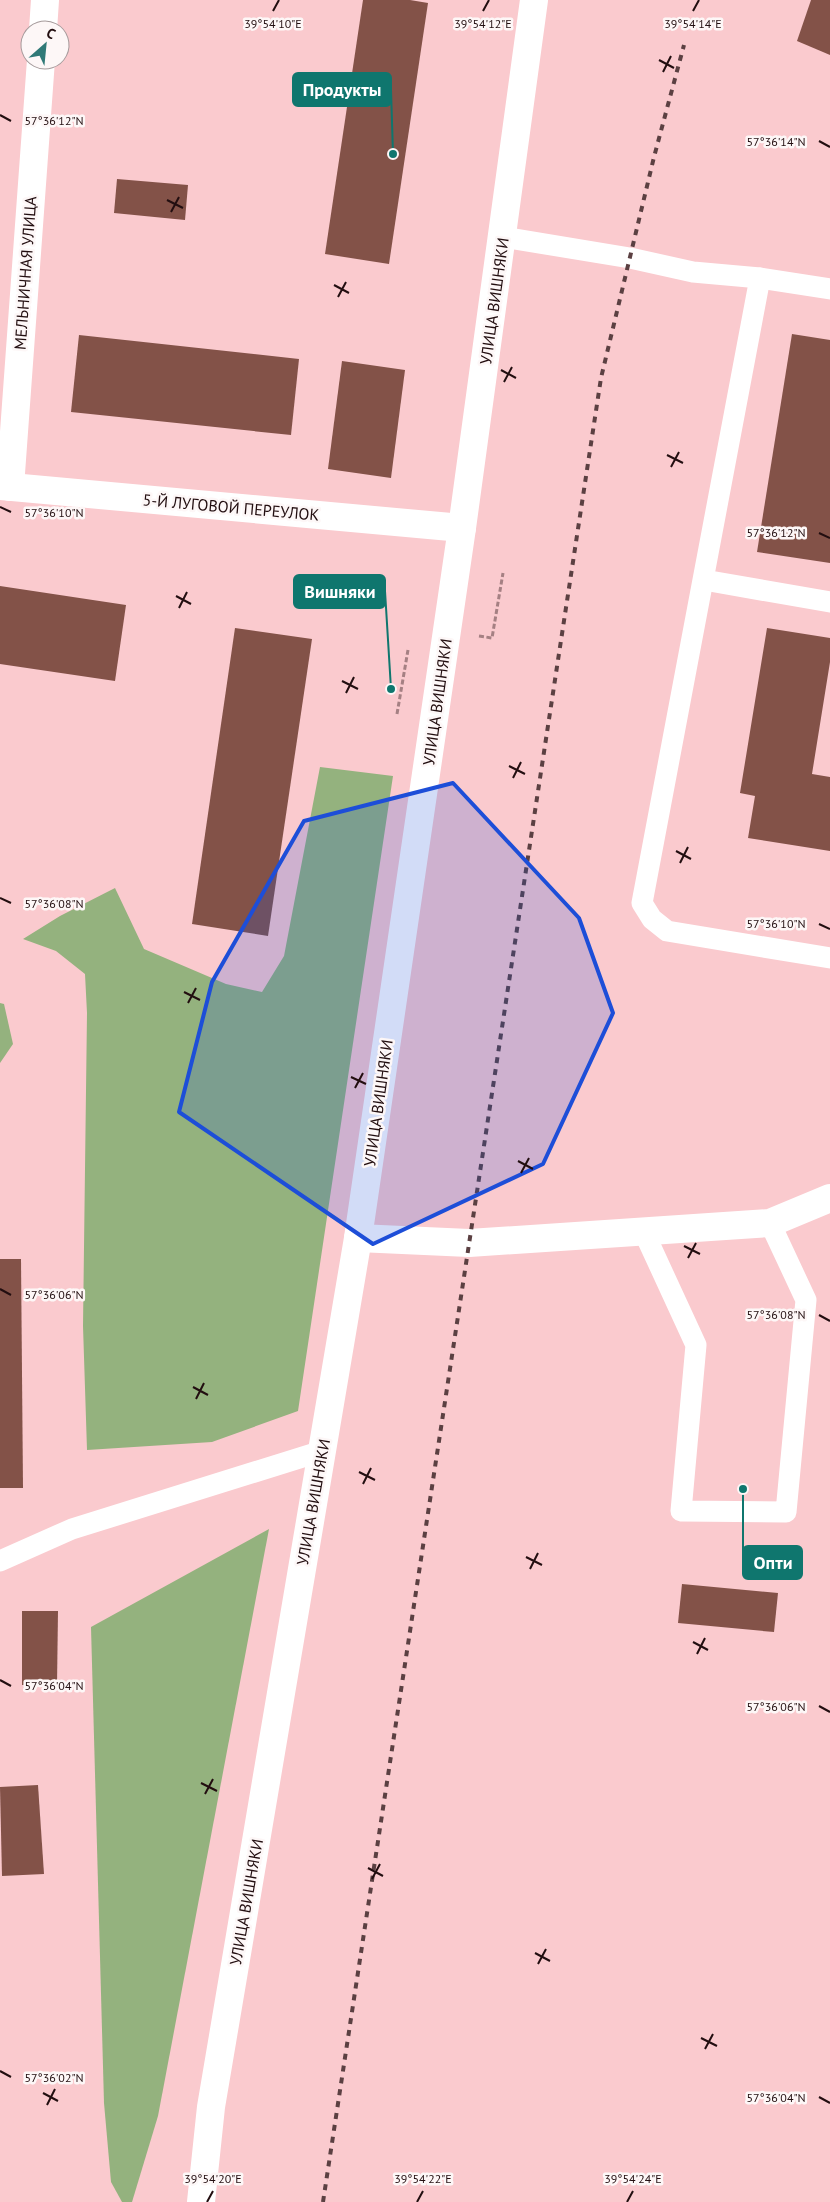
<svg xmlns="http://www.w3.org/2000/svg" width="830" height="2202" font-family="'PT Sans',sans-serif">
<rect width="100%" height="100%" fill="#facace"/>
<g fill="#94b27e">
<polygon points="320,767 393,776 298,1411 212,1442 87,1450 83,1326 87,1013 85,974 56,951 23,939 60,916 115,888 144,949 226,984 262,992 284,956"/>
<polygon points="0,1003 4,1004 13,1044 0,1063"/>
<polygon points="269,1529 158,2116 132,2202 122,2202 111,2182 104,2103 91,1627"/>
</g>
<g fill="#835248">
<polygon points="363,0 410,0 428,3 389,264 325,254"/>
<polygon points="811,0 830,0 830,55 797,41"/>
<polygon points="117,179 188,185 185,220 114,213"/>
<polygon points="792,334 830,340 830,563 757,552"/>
<polygon points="79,335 299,359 291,435 71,412"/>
<polygon points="342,361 405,370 391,478 328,469"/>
<polygon points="0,586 126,605 115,681 0,664"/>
<polygon points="235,628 312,639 268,936 192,924"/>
<polygon points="767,628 830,638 830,662 812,774 830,777 830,851 748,838 755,796 740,793"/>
<polygon points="0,1259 21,1259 23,1488 0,1488"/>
<polygon points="682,1584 778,1593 774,1632 678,1623"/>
<polygon points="22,1611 58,1611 57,1685 22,1685"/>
<polygon points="38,1785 44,1874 2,1876 0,1787"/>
</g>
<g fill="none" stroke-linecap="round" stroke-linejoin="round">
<g stroke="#a58083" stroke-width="3" stroke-dasharray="5 2.5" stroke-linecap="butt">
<polyline points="479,636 492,638 503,573"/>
<polyline points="397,714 408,650"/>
</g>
<g stroke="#fff" stroke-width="21">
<polyline points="503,237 630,258 693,272 760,278 830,289"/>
<polyline points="760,278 642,903 652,919 667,931 830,958"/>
<polyline points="704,580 830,602"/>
<polyline points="643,1230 696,1345 681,1511 786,1512 806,1300 770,1223"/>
<polyline points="0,1561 72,1529 322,1451"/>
</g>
<g stroke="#fff" stroke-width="28">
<polyline points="43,30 45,0"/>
<polyline points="0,486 462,528"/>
<polyline points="10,487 41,60"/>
<polyline points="358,1238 469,1243 770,1223 830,1198"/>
</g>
<polyline stroke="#fff" stroke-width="28" points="201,2202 211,2107 358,1238 462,528 534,0"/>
<polyline stroke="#5b4042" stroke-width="4" stroke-dasharray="6 6" stroke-linecap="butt" points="323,2202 601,378 654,157 684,45"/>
</g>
<path fill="#1d4ed8" fill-opacity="0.2" stroke="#1d4ed8" stroke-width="4" stroke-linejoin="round" d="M453,783L579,918L613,1013L543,1164L373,1244L179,1112L212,982L304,821Z"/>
<path fill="none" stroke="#220e10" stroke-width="2" d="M273,11L279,0M483,11L489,0M693,11L699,0M659,60L674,68M663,72L671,56M0,115L11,121M819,141L830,147M167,200L183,208M171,212L179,197M334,285L349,293M338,297L346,282M501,370L516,378M504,382L512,367M667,455L683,463M671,467L679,452M0,507L11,512M819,533L830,538M176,596L191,604M179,608L187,592M342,681L358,689M346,693L354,677M509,766L525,774M513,778L521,762M676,851L691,859M680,863L688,847M0,898L11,903M819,924L830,929M184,992L200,1000M188,1003L196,988M351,1077L366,1084M355,1088L363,1073M518,1161L533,1169M521,1173L529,1158M684,1246L700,1254M688,1258L696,1243M0,1289L11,1295M819,1315L830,1321M193,1387L208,1395M196,1399L204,1383M359,1472L375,1480M363,1484L371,1468M526,1557L542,1565M530,1569L538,1553M693,1642L708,1650M697,1654L705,1638M0,1680L11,1686M819,1706L830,1712M201,1783L217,1791M205,1794L213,1779M368,1868L383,1876M372,1879L380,1864M535,1953L550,1961M538,1964L546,1949M701,2038L717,2046M705,2049L713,2034M0,2071L11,2077M43,2093L58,2101M819,2097L830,2103M47,2105L55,2089M207,2202L213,2191M417,2202L423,2191M627,2202L633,2191"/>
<g text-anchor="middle" stroke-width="5" stroke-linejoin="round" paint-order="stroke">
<g font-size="16" fill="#220e10" stroke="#fdf7f7">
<text transform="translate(25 273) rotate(-86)" y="6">МЕЛЬНИЧНАЯ УЛИЦА</text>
<text transform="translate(494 301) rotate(-82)" y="6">УЛИЦА ВИШНЯКИ</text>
<text transform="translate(231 507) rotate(5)" y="6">5-Й ЛУГОВОЙ ПЕРЕУЛОК</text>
<text transform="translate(437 702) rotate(-82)" y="6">УЛИЦА ВИШНЯКИ</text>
<text transform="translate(378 1103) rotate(-82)" y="6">УЛИЦА ВИШНЯКИ</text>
<text transform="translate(313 1502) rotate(-80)" y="6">УЛИЦА ВИШНЯКИ</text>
<text transform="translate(246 1902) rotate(-80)" y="6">УЛИЦА ВИШНЯКИ</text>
</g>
</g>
<g font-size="12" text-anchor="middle" fill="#220e10" stroke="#fdf7f7" stroke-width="5" stroke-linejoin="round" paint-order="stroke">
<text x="273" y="28">39°54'10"E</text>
<text x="483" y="28">39°54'12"E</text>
<text x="693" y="28">39°54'14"E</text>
<text x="54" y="125">57°36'12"N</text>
<text x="776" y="146">57°36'14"N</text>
<text x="54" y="517">57°36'10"N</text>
<text x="776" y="537">57°36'12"N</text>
<text x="54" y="908">57°36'08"N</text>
<text x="776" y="928">57°36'10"N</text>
<text x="54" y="1299">57°36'06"N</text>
<text x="776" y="1319">57°36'08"N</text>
<text x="54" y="1690">57°36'04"N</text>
<text x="776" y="1711">57°36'06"N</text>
<text x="54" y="2082">57°36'02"N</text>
<text x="776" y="2102">57°36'04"N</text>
<text x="213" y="2183">39°54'20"E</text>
<text x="423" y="2183">39°54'22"E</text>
<text x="633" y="2183">39°54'24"E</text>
</g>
<path fill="none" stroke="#0f766e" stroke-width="2" d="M393 154L391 90M391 689L385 591M743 1489L743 1562"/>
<g fill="#0f766e" stroke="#fdf7f7" stroke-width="2">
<circle cx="393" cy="154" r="5"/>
<circle cx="391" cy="689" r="5"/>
<circle cx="743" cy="1489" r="5"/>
</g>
<g fill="#0f766e" stroke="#0f766e" stroke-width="2">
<rect x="293" y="73" width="98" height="33" rx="5"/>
<rect x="294" y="575" width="91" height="33" rx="5"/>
<rect x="743" y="1546" width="59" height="33" rx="5"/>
</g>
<g font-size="18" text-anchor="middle" font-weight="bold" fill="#fff">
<text x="342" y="96">Продукты</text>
<text x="340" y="598">Вишняки</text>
<text x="773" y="1569">Опти</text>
</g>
<g transform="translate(45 45) rotate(27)"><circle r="24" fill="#fdf7f7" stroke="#a59a9b"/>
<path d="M0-4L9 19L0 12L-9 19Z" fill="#307977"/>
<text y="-8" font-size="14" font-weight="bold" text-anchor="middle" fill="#220e10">С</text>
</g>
</svg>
